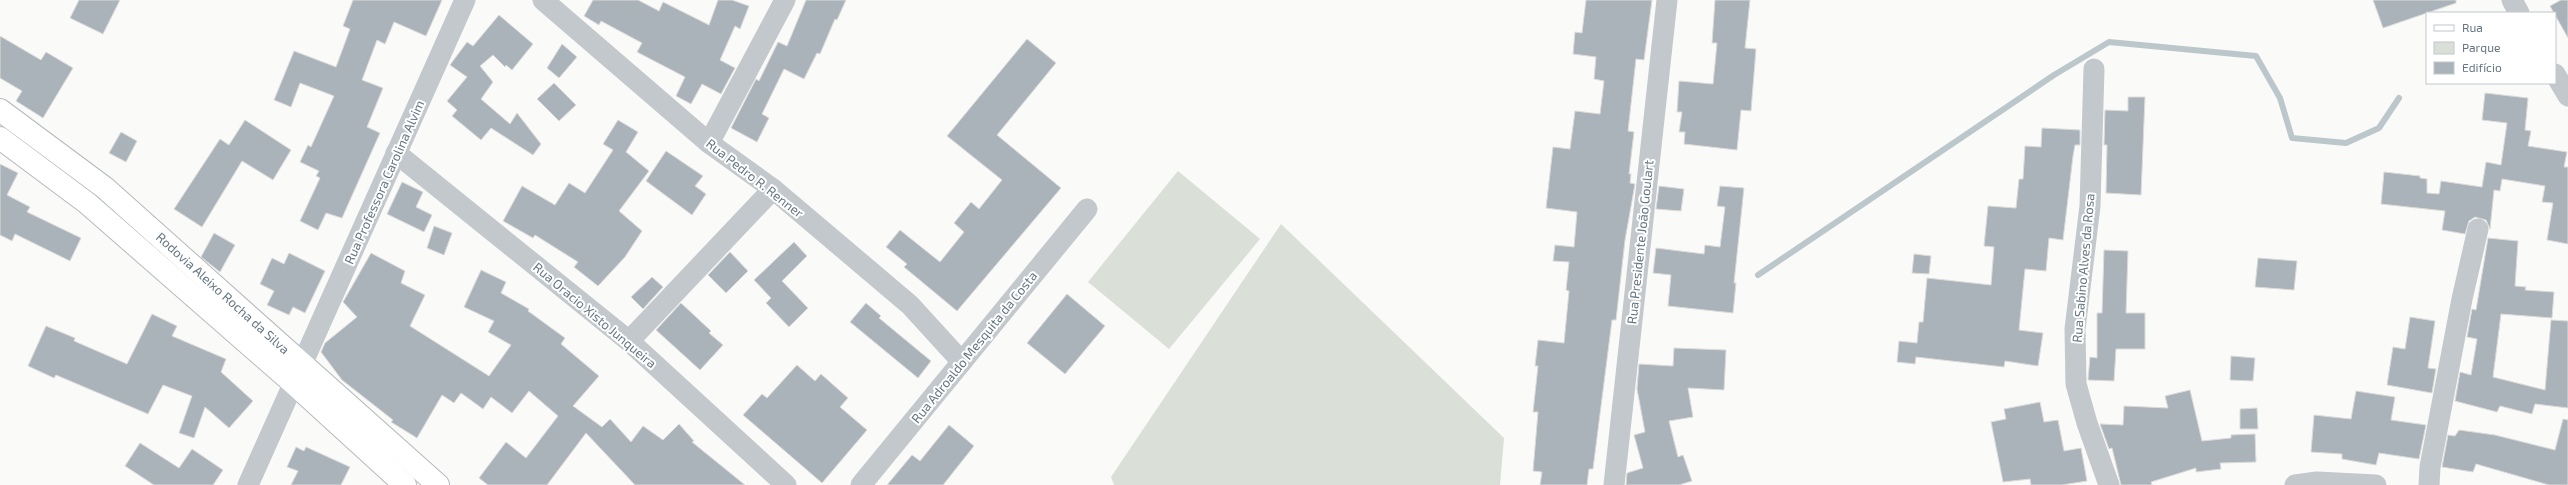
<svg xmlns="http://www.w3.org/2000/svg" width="2568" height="485" font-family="'Exo 2',sans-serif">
<rect width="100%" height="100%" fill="#fafaf8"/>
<g fill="#dadfd7">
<polygon points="1178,171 1260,239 1169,349 1088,282"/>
<polygon points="1281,224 1504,438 1500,485 1114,485 1111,477"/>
</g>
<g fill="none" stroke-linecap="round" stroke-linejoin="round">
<polyline stroke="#bbc7cb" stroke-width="6" points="1758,275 2054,75 2109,42 2256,56 2280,98 2292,138 2346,143 2379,128 2399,98"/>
</g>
<g fill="#aab3b9" stroke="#dcdcda">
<polygon points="79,0 120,0 103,34 70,18"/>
<polygon points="353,0 442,0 426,36 394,22 385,44 377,40 362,80 383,88 367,127 380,133 342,218 326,213 318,230 300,221 320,178 316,176 319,171 300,162 308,145 311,147 334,96 300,83 291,107 274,100 294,51 336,67 350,29 343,26"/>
<polygon points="593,0 638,0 659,11 663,2 709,25 718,0 732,0 749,6 740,29 735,26 720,60 735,68 721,94 702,84 691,104 676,96 685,77 637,52 642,43 601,21 599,25 584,16"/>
<polygon points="806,0 846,0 837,20 835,19 820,54 817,53 804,79 784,69 762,114 769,118 757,142 731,128 756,79 759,81 778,42 787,46"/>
<polygon points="1586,0 1652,0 1644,60 1636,59 1628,131 1634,132 1629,174 1631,174 1630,183 1635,184 1625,240 1616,320 1612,320 1593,469 1589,469 1587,485 1540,485 1542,472 1533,471 1538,412 1533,412 1538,366 1535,366 1538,340 1564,343 1569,291 1566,290 1569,262 1553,261 1555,245 1574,247 1577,212 1546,208 1553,147 1570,149 1575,111 1600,114 1604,81 1594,79 1596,57 1573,54 1575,32 1582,33"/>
<polygon points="1715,0 1750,0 1745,48 1756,49 1751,111 1741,110 1737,150 1684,144 1685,132 1679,132 1682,112 1677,112 1679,81 1713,84 1717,43 1712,43"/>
<polygon points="2373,0 2456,0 2456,3 2383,28"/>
<polygon points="2561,0 2568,0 2568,38 2550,6"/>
<polygon points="499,15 533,44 512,70 506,65 505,67 493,55 480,66 493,82 481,99 510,124 517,113 541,144 533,155 491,128 481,140 452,116 457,110 447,101 467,77 450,65 467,42 473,46"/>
<polygon points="0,36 41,60 46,52 73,68 43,118 16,101 22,91 0,78"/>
<polygon points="1027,39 1056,63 997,135 1061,188 957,311 904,267 907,264 886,247 900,230 940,262 964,232 954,223 971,202 979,209 1002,180 947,136"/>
<polygon points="562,44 577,57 559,78 547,68"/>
<polygon points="554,83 576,105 559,121 537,99"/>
<polygon points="2485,93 2528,98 2525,130 2531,131 2528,146 2567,152 2564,167 2568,167 2568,244 2547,240 2553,203 2542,202 2545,186 2502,179 2500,191 2494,190 2490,229 2486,220 2475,217 2469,221 2465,234 2442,230 2445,211 2381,204 2384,172 2420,176 2420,178 2427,179 2427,193 2439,194 2441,181 2482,187 2486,162 2501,165 2507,123 2482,120"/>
<polygon points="2128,97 2145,97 2141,195 2106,193 2107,145 2104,145 2105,110 2128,111"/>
<polygon points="245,120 291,150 273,180 242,161 202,227 174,209 220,139 229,145"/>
<polygon points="618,120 638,132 626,152 649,171 619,211 642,231 625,257 598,286 574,267 578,262 535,235 533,238 503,221 522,186 555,205 569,183 585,193 613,150 603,144"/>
<polygon points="2042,128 2080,130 2080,145 2075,145 2073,156 2063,240 2049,238 2046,271 2025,269 2019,330 2043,333 2038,366 2005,361 2004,367 1916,357 1915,364 1897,362 1899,341 1917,343 1919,322 1923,322 1927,278 1991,285 1994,247 1984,246 1988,206 2016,208 2019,179 2023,179 2025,146 2041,147"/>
<polygon points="121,132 137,141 126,162 109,153"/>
<polygon points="666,151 703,176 695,186 706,194 692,215 646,181"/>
<polygon points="0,164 18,173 7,195 30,207 27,212 81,238 70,261 15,234 12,241 0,235"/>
<polygon points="402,182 423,192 416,207 432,215 424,232 387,214"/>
<polygon points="1659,186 1684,189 1681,211 1656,209"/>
<polygon points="1720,186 1744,188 1734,283 1736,283 1733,313 1668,306 1671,275 1653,273 1656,248 1704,254 1705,245 1720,247 1725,207 1717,206"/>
<polygon points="434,226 452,233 444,255 427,248"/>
<polygon points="214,233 235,245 220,272 201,257"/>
<polygon points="2488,238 2518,241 2515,286 2526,287 2525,290 2554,292 2552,318 2501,314 2493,377 2545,390 2551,320 2568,321 2568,408 2535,404 2532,414 2500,406 2497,412 2455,401 2460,372 2471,375 2477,339 2467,337 2472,309 2476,310"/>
<polygon points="794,242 807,256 782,281 808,308 789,327 766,303 771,298 754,280"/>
<polygon points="2104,250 2128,251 2126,313 2145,313 2145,349 2116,349 2114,381 2088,380 2090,357 2097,358 2097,313 2102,313"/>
<polygon points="730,252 748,271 726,293 708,275"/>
<polygon points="289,253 325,271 305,313 293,307 289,315 267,305 274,291 260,284 272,258 284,264"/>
<polygon points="371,253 405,271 401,283 425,295 410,326 489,376 511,345 488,332 494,321 464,307 481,270 506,282 501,293 529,309 528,311 565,338 561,344 599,376 573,406 602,427 610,419 631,442 643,426 663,440 679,424 694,441 692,442 745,485 635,485 586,433 547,485 488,485 479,478 506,442 526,458 558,416 529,391 512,413 491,397 483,409 461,393 454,403 442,395 417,438 391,422 393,420 342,380 321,352 325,343 357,317 343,302"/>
<polygon points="1914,254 1931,256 1929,274 1912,273"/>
<polygon points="2258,258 2297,261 2294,290 2255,287"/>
<polygon points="652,277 663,287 643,309 631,297"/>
<polygon points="1067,294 1105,326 1065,374 1027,343"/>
<polygon points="681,303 711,331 709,333 723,345 700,370 656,330"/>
<polygon points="866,303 881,316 879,318 931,361 918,378 850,322"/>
<polygon points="152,314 177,326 172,336 226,359 221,372 253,401 229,428 205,407 194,438 179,433 192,396 163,385 148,414 56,375 54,378 28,366 46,326 75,338 74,341 127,364"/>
<polygon points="2410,317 2435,321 2428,368 2436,369 2432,393 2387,385 2393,347 2405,349"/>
<polygon points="1674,348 1726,350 1724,390 1688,388 1693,417 1669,421 1678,457 1683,455 1692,481 1679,485 1626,485 1627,473 1643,468 1634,435 1645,432 1637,389 1639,364 1673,366"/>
<polygon points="2231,356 2255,358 2253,381 2230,380"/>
<polygon points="797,365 815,381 821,374 848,398 840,407 867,430 822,483 743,415 762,394 767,398"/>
<polygon points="2190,390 2202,441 2231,438 2231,435 2255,434 2256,462 2220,463 2221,469 2196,472 2196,468 2151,482 2152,485 2121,485 2112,448 2109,449 2100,424 2123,425 2124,406 2168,408 2165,396"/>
<polygon points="2356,391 2395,397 2391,420 2426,425 2419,459 2379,453 2376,465 2342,459 2342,454 2311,452 2314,415 2351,419"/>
<polygon points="2040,402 2044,422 2058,420 2064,451 2081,448 2087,481 2062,485 2031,485 2030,479 2003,482 1991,422 2006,419 2004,409"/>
<polygon points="2257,408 2258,429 2240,429 2240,409"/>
<polygon points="2563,419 2568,420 2568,485 2549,485 2476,464 2473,472 2442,467 2448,435 2455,436 2459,430 2495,435 2555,450"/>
<polygon points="949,425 974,446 943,485 887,485 912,455 920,461"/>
<polygon points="140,443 179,468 192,449 223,470 213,485 154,485 125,466"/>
<polygon points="296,447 304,451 306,447 350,467 341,485 291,485 298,471 287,467"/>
</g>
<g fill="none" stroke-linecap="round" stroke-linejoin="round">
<defs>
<g id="major">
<polyline points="0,110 105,188 438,485"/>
<polyline points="0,138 87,203 292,382 405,485"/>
</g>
</defs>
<use href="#major" stroke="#b5babe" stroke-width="24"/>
<g stroke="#c3c8cc" stroke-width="21">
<polyline points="543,0 709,143 773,189 910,305 962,362"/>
<polyline points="2512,0 2519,13"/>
<polyline points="2094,69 2090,206 2075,329 2076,384 2087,423 2109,485"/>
<polyline points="2555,74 2568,96"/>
<polyline points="709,143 785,0"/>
<polyline points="396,153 629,341 786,485"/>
<polyline points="629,341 773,189"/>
<polyline points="248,485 465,0"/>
<polyline points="861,485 1087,209"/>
<polyline points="1614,485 1667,0"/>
<polyline points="2295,485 2317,482 2376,485"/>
<polyline points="2429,485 2430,467 2462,299 2478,229"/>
</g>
<use href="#major" stroke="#fff" stroke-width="22"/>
</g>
<g text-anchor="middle" stroke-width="4" stroke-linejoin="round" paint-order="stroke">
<g font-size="13" fill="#657683" stroke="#fff">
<text transform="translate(755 178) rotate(38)" y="5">Rua Pedro R. Renner</text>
<text transform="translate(384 182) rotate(-66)" y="5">Rua Professora Carolina Alvim</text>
<text transform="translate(1640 242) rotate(-84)" y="5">Rua Presidente João Goulart</text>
<text transform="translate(2083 268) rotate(-85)" y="5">Rua Sabino Alves da Rosa</text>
<text transform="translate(223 293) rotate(42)" y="5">Rodovia Aleixo Rocha da Silva</text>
<text transform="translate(595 315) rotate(40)" y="5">Rua Oracio Xisto Junqueira</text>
<text transform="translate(974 347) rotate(-51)" y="5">Rua Adroaldo Mesquita da Costa</text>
</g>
</g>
<rect x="2426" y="12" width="130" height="72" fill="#ffffff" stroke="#c1c8cd"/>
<rect x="2434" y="25" width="20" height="6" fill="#ffffff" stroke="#c1c8cd"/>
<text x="2462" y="32" font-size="12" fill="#657683">Rua</text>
<rect x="2434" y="42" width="20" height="12" fill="#dadfd7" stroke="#c1c8cd"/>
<text x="2462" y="52" font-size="12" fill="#657683">Parque</text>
<rect x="2434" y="62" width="20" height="12" fill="#aab3b9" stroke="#c1c8cd"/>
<text x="2462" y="72" font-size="12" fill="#657683">Edifício</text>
</svg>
